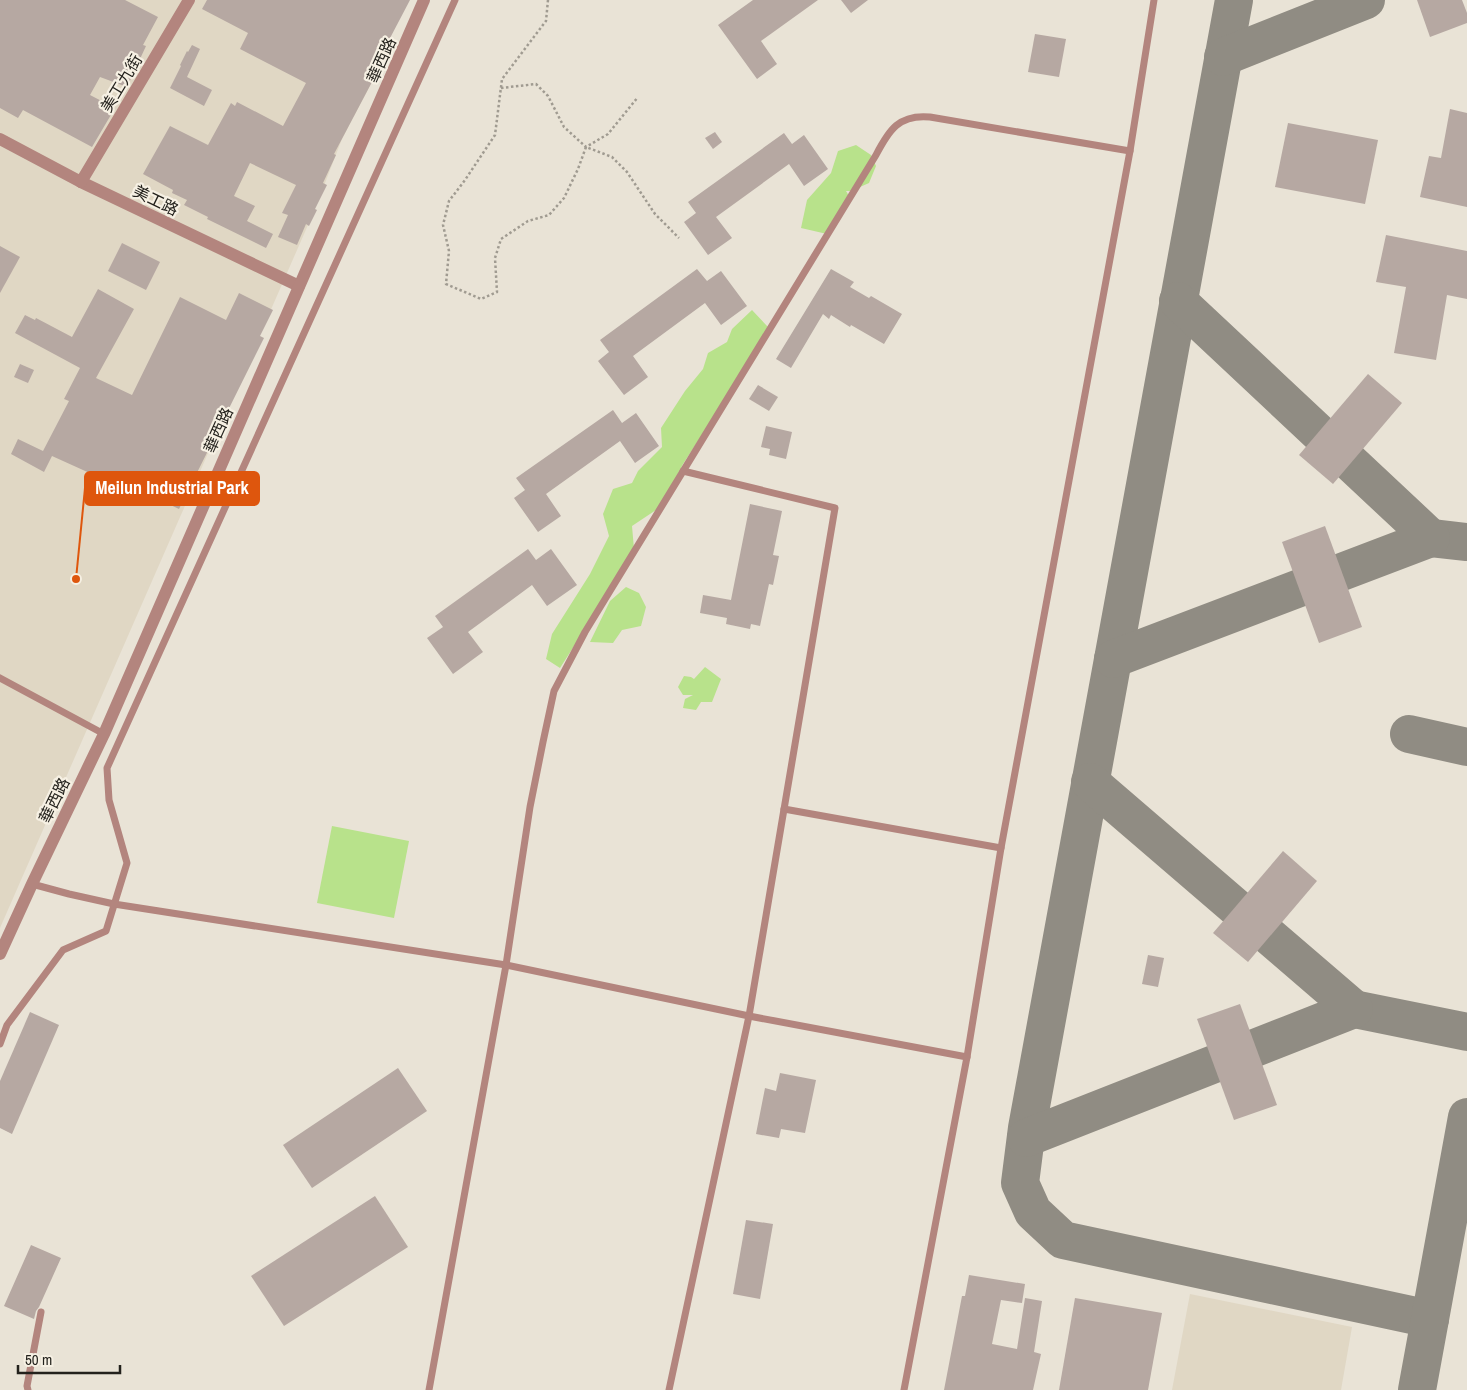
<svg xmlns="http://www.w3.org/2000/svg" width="1467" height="1390" font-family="'Archivo Narrow','Noto Sans TC',sans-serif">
<rect width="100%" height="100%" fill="#e9e3d6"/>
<g fill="#e0d7c4">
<polygon points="0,0 405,0 380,57 382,63 342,139 315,209 0,928"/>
<polygon points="1190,1294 1352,1327 1341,1390 1172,1390"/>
</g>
<g fill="#b8e28b">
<polygon points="856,145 871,155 876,166 869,183 851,191 846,191 849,196 827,234 801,228 807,200 831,173 838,151"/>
<polygon points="752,310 768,327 729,393 683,464 662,506 632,526 634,549 617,579 560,668 546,659 552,634 590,574 609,536 603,514 613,489 632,483 638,471 662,447 661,428 685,391 703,369 708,353 727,342 732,329"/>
<polygon points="626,587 639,593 646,607 641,626 622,630 613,643 590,642 610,601"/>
<polygon points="705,667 721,679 712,702 701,702 696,710 683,708 685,699 693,695 683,695 678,687 684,676 691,677 694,679"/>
<polygon points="332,826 409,841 394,918 317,903"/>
</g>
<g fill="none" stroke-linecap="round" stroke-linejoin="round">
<g stroke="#908c83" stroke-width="38">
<polyline points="1234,0 1027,1128 1020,1183 1033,1212 1063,1240 1430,1319"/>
<polyline points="1223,57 1366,0"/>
<polyline points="1431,538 1467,542"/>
<polyline points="1113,659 1431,538 1178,301"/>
<polyline points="1409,734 1467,747"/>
<polyline points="1354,1009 1467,1032"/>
<polyline points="1026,1138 1354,1009 1090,782"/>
<polyline points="1417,1390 1467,1117"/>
</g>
</g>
<g fill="#b6a8a2">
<polygon points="0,0 125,0 158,17 143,45 146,46 127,87 100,77 90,95 115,108 92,147 23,110 18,118 0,108"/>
<polygon points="207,0 410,0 378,61 382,63 334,154 336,155 323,183 327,185 315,209 317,210 309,226 306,224 297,245 278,237 288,215 282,213 296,185 250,163 234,196 255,206 247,221 273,234 266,248 207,219 208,217 184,205 187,200 172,193 173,190 143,174 170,126 208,145 231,103 235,106 237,102 283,126 306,83 240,49 248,33 202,9"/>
<polygon points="753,0 818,0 761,41 777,64 757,79 718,25"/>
<polygon points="841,0 868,0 851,13"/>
<polygon points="1417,0 1462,0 1467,13 1467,23 1430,37"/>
<polygon points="1035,34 1066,39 1059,77 1028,72"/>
<polygon points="192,45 200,49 187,77 212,90 204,106 170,88 181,66 180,65 187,51 188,52"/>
<polygon points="1450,109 1467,113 1467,207 1420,197 1429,156 1441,158"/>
<polygon points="1288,123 1378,140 1365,204 1275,187"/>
<polygon points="715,132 722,142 713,149 705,138"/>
<polygon points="784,133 792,144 804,135 828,169 804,186 789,164 716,217 732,238 708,255 684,222 696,213 688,202"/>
<polygon points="1386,235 1467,251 1467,299 1447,295 1436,360 1394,353 1406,287 1376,282"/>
<polygon points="122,243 160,262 146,290 108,271"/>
<polygon points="0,246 20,257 0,293"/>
<polygon points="697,269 707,281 721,271 747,306 721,325 705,303 633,356 648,377 624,395 598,361 609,352 600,340"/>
<polygon points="831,269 854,282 850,287 869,298 871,296 902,314 884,344 851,325 850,327 831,315 829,319 823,314 791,368 776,359"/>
<polygon points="98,289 134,309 96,378 132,395 180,297 226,320 239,293 273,310 260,336 264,338 179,509 118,480 112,492 91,483 94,475 52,456 44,472 11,454 18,439 43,451 69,401 64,399 80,368 15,333 25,315 35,320 36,318 72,337"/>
<polygon points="20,364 34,370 28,383 14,377"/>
<polygon points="1368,374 1402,403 1333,484 1299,455"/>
<polygon points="758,385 778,397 769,411 749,399"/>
<polygon points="613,410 622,423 636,413 659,446 635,463 620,441 546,494 561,516 538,532 514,498 525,490 516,478"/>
<polygon points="766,426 792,432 786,459 769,455 770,449 761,447"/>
<polygon points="750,504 782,511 773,555 779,556 773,585 769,584 760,626 751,624 750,629 726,624 727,618 700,613 703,595 731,600"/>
<polygon points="1325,526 1362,627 1319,643 1282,542"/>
<polygon points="528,549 536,560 551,549 577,585 547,606 532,585 468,632 483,652 453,674 427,638 443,627 435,616"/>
<polygon points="1283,851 1317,881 1248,962 1213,933"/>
<polygon points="1148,955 1164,958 1158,987 1142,984"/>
<polygon points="1240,1004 1277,1105 1234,1120 1197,1019"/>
<polygon points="30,1012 59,1025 12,1134 0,1128 0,1081"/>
<polygon points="398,1068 427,1111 312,1188 283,1145"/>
<polygon points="780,1073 816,1080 805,1133 781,1129 779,1138 756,1134 765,1088 776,1091"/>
<polygon points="375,1196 408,1247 284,1326 251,1276"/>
<polygon points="746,1220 773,1224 760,1299 733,1294"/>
<polygon points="31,1245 61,1258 39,1307 36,1311 34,1319 4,1306"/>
<polygon points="969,1275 1025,1284 1022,1303 1001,1300 992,1344 1017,1349 1025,1298 1042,1301 1034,1352 1041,1354 1033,1390 944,1390 962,1296 965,1296"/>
<polygon points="1075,1298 1162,1313 1148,1390 1059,1390"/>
</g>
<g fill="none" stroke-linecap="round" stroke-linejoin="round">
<g stroke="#a09b91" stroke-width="2.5" stroke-dasharray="2.5 2.5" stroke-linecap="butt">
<polyline points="548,0 546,21 502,79 495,135 465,180 449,201 443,225 449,251 446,284 481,299 497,292 495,258 501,239 528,221 549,215 564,198 578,169 586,147 612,157 627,172 655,214 679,238"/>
<polyline points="501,88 536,84 548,96 564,127 586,147 608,134 638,97"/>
</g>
<g stroke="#b3857e" stroke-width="7">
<polyline points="0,678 104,734"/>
<polyline points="784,809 1001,848"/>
<polyline points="32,884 69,894 114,904 506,965 749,1016 967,1057"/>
<polyline points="0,1044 7,1025 63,950 106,931 127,863 109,800 107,768 455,0"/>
<polyline points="28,1390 27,1386 41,1312"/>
<path d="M429,1390L506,965L530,807L543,742L554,691L585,632L876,155C889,130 899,114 930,117L1130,151"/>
<polyline points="669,1390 749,1016 835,508 683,471"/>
<polyline points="904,1390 967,1057 1001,848 1130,151 1154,0"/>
</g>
<g stroke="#b3857e" stroke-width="12">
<polyline points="0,139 81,182 299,286"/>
<polyline points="81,182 189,0"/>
</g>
<polyline stroke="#b3857e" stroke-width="12" points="0,954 32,884 104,734 424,0"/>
</g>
<g text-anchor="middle" stroke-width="4.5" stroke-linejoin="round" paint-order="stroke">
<g font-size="16" fill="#23211c" stroke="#f6f0e3">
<text transform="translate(381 60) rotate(-66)" y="6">華西路</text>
<text transform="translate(121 83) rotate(-59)" y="6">美工九街</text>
<text transform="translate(156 200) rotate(26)" y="6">美工路</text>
<text transform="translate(218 430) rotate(-66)" y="6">華西路</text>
<text transform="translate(54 800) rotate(-64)" y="6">華西路</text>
</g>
</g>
<path fill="none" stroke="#de560d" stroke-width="2" d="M76 579L85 488"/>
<circle fill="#de560d" stroke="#f6f0e3" stroke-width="2" cx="76" cy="579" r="5"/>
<rect fill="#de560d" stroke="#de560d" stroke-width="2" x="85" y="472" width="174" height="33" rx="5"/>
<g font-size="18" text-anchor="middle" font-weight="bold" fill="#fff">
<text x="172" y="494">Meilun Industrial Park</text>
</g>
<path d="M18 1365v8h102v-8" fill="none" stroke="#23211c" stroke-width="2.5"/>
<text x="25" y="1365" font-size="15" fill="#23211c" stroke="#f6f0e3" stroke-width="4" paint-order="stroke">50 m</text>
</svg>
